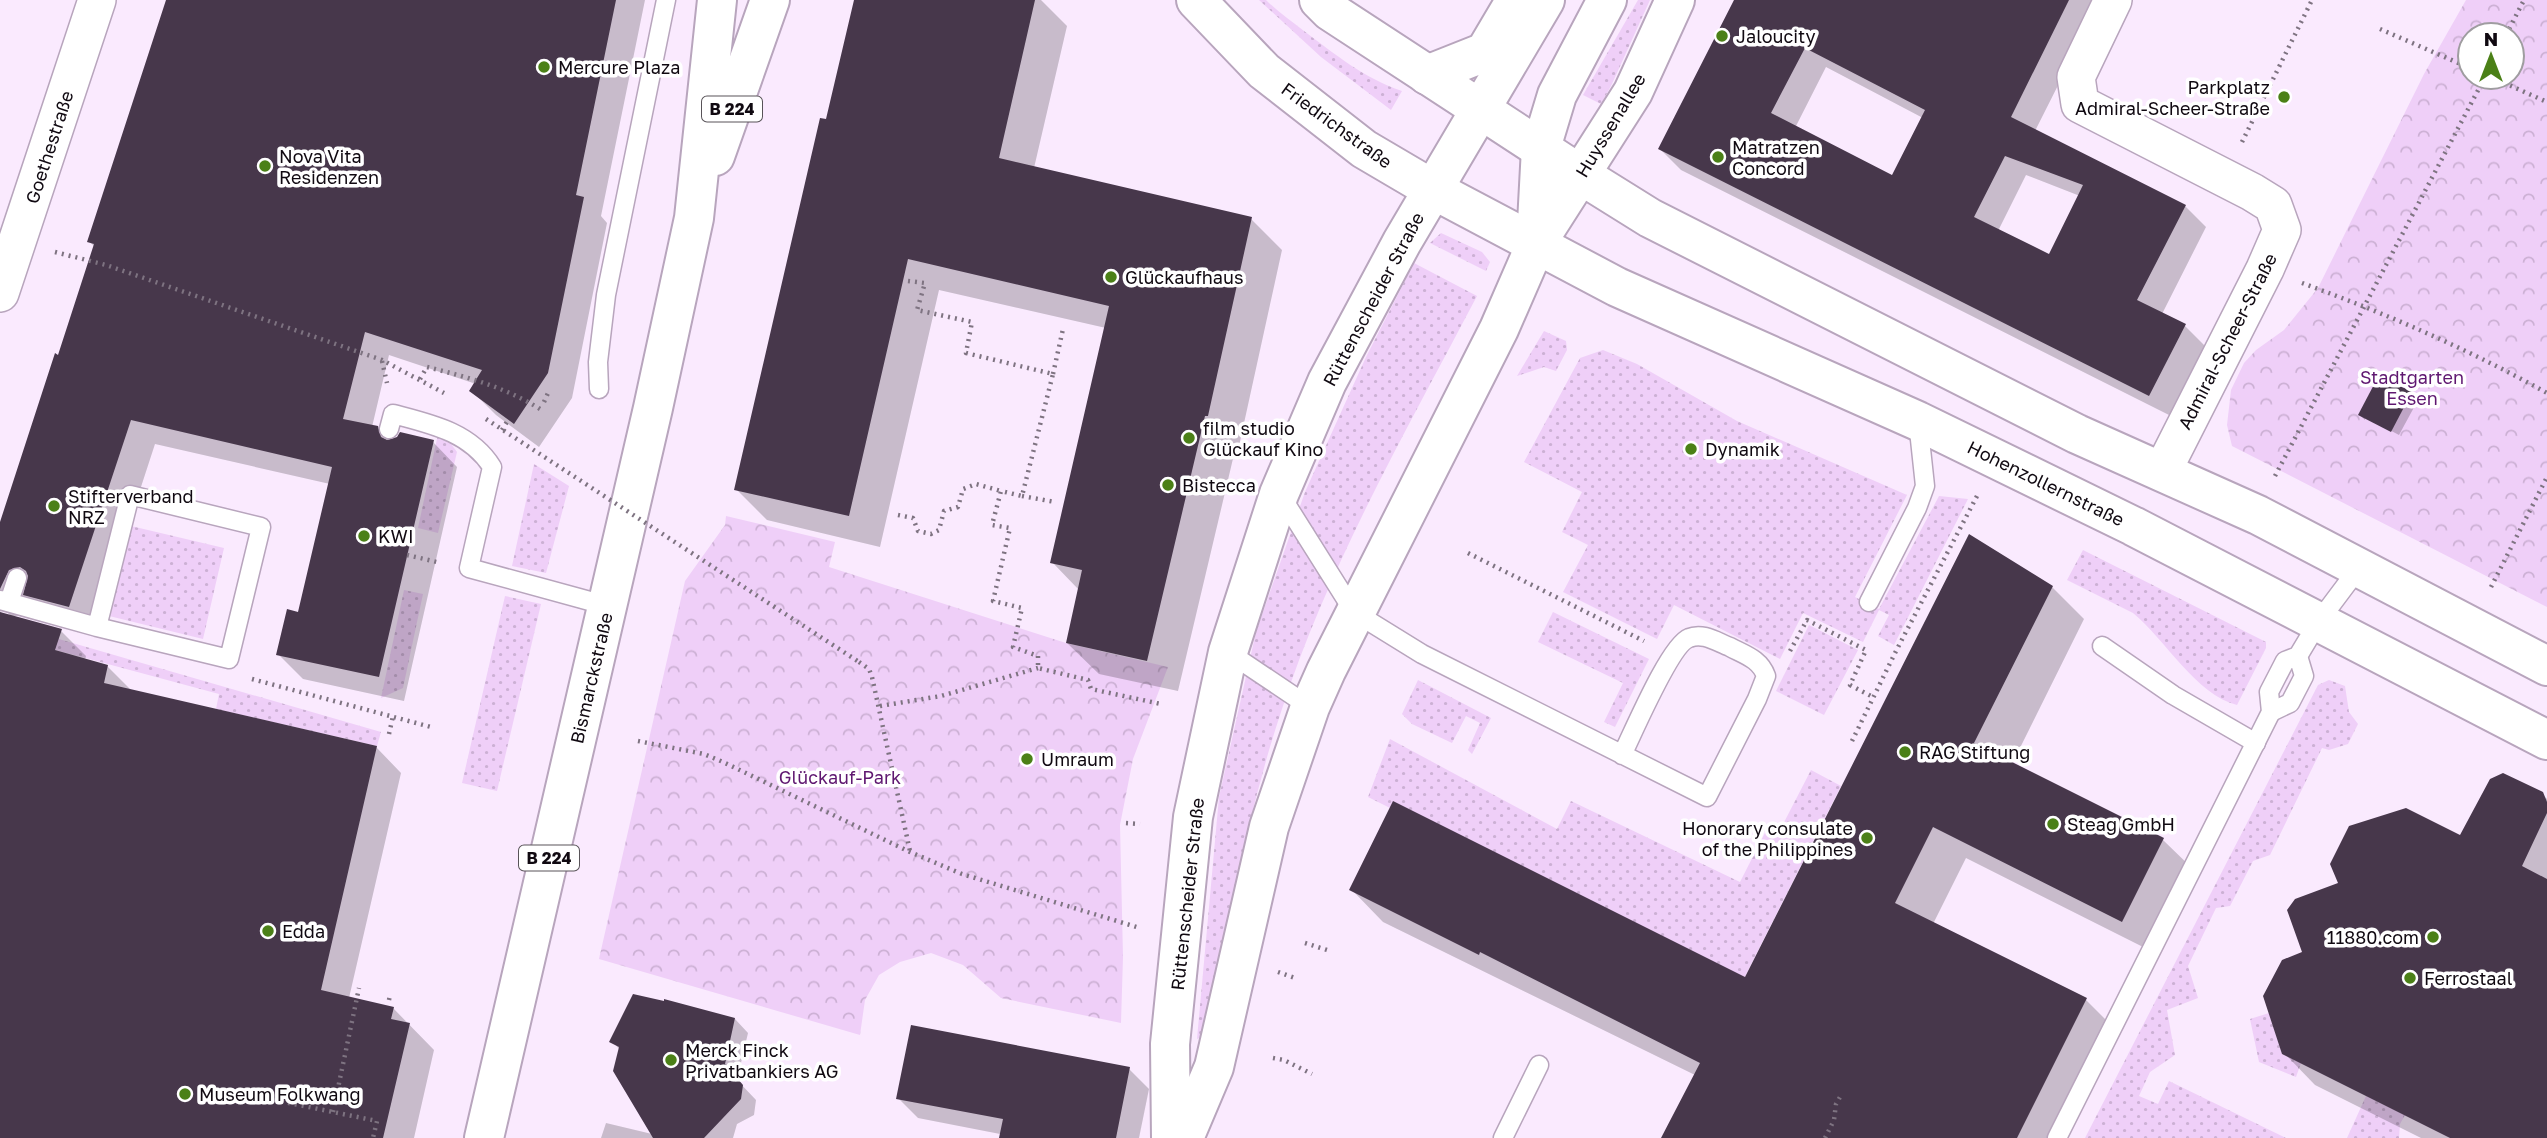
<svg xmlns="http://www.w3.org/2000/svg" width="2547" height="1138" font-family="'Golos Text',sans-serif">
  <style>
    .grass { fill: url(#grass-dots) }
    .park { fill: url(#park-crowns); fill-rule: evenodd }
    .shadow { fill: #0003; fill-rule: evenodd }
    .building { fill: #47374b; fill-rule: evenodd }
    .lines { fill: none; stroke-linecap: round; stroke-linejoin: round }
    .service-casing { stroke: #b8a5bd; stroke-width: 21 }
    .minor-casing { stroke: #b8a5bd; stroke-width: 40 }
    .tertiary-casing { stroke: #b8a5bd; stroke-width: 42 }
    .secondary-casing { stroke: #b8a5bd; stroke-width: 42 }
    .primary-casing { stroke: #b8a5bd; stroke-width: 42 }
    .path { stroke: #7e7381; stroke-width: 4.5; stroke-dasharray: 2 5; stroke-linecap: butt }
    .service { stroke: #fff; stroke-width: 18 }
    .minor { stroke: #fff; stroke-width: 37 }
    .tertiary { stroke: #fff; stroke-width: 38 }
    .secondary { stroke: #fff; stroke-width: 38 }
    .primary { stroke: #fff; stroke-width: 38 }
    .path-bridge { stroke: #7e7381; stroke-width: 4.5; stroke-dasharray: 2 5; stroke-linecap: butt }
    .poi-dot { fill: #4b8017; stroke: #fff; stroke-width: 2.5 }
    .labels { text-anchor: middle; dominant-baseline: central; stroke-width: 7; stroke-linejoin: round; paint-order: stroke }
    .shield { fill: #fff; stroke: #585358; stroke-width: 2 }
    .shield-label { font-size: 16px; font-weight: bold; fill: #100911 }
    .poi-label { font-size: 18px; fill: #100911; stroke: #fff; text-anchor: start }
    .street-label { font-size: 18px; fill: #100911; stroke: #fff }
    .park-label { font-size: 18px; fill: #5f1770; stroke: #fff }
  </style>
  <defs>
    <pattern id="grass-dots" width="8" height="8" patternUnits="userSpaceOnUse" patternTransform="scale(1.75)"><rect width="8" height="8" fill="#efcff8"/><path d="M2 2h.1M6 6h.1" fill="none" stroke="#ccb0d4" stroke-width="1.8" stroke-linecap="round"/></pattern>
    <pattern id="park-crowns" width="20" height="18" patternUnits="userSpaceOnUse" patternTransform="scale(1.75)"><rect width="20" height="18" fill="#efcff8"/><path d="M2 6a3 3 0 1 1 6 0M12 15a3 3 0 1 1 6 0" fill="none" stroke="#ccb0d4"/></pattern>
  </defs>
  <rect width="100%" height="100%" fill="#faeafe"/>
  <!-- grass -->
  <g class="grass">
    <path d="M 1259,0 L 1266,0 C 1278,12 1291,21 1304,31 C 1336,55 1364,78 1402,91 L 1391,110 L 1321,57 Z"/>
    <path d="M 1638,0 L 1650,0 L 1611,86 L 1601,104 L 1583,95 Z"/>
    <path d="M 1441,233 L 1482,252 L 1490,262 L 1486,271 L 1430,243 Z"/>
    <path d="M 1414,263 L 1477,296 C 1406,431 1328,566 1281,712 C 1246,817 1228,928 1205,1036 L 1197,1039 L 1219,797 L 1256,632 L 1305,492 L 1366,357 Z"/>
    <path d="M 1544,331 L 1566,341 L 1567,350 L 1556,371 L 1544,367 L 1517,376 Z"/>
    <path d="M 1603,350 L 1637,364 L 1737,421 L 1907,495 L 1855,597 L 1879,609 L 1939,496 L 1968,499 L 1894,645 L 1878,636 L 1889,615 L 1879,610 L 1863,642 L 1803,613 L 1780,659 L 1674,605 L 1657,639 L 1563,592 L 1588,545 L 1562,532 L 1582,492 L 1524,462 L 1580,358 Z"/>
    <path d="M 438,434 L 446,437 L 457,452 L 438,533 L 418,528 Z"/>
    <path d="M 534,464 L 569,486 L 546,573 L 512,566 Z"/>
    <path d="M 131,526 L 224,548 L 203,639 L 109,616 Z"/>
    <path d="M 2083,550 L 2266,642 L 2266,648 L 2237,705 C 2196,695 2165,639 2133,613 L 2067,580 Z"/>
    <path d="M 404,590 L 423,594 L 403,688 L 381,698 Z"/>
    <path d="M 505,596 L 541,604 L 497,791 L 462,783 Z"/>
    <path d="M 1553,612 L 1649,659 L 1615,727 L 1604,722 L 1623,683 L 1538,642 Z"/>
    <path d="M 0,622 L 381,732 L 377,746 L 216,709 L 219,694 L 0,635 Z"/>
    <path d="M 1809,625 L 1858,650 L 1824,715 L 1776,691 Z"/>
    <path d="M 1418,680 L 1491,718 L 1472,754 L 1468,750 L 1480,723 L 1466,716 L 1452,743 L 1412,724 L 1402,714 Z"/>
    <path d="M 2329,680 L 2345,686 L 2349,712 L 2358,724 L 2348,744 L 2329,750 L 2322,748 L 2270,855 L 2253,861 L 2230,906 L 2216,908 L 2188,966 L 2198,998 L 2167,1010 L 2175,1055 L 2150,1072 L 2139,1096 L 2158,1104 L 2169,1081 L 2286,1138 L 2085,1138 L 2318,685 Z"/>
    <path d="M 1390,739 L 1557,829 L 1571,801 L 1740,882 L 1768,827 L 1779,832 L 1811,770 L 1841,786 L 1726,1014 L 1709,967 L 1368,797 Z"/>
    <path d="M 2269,1013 L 2282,1054 L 2301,1063 L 2296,1077 L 2259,1062 L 2250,1019 Z"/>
    <path d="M 2366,1096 L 2405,1115 L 2400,1124 L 2399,1138 L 2347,1138 Z"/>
  </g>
  <!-- park -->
  <g class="park">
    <path d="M 2466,0 L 2547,0 L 2547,607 L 2232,446 L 2227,425 L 2231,390 L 2244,363 L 2256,350 L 2284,330 L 2318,288 L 2424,74 ZM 2470,35 L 2512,35 L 2512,77 L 2470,77 Z"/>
    <path d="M 726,516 L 835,542 L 829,567 L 1066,643 L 1168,667 L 1133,759 L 1120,825 L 1123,957 L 1121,1023 L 1001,998 L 963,965 L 931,953 L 900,962 L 879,975 L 865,1000 L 860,1035 L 599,959 L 685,581 L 725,525 Z"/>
  </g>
  <!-- shadow -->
  <g class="shadow">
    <path d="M 168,0 L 645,0 L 601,216 L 607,223 L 572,398 L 539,447 L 496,415 L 471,390 L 476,384 L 389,355 L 372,427 L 377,428 L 390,441 L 433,442 L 457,467 L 404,701 L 303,679 L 278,654 L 299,614 L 330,484 L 155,444 L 94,631 L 26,613 L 12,617 L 0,605 L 0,527 L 60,357 L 95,247 L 89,241 Z"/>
    <path d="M 856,0 L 1041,0 L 1067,26 L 1034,168 L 1251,219 L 1282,250 L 1239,446 L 1236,446 L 1178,691 L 1099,674 L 1067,643 L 1079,590 L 1052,562 L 1106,328 L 939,290 L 880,547 L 767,520 L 736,489 Z"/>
    <path d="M 1736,0 L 2101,0 L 2035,131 L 2185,206 L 2206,227 L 2162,314 L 2185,326 L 2206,347 L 2171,416 L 1681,170 L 1660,149 ZM 1826,67 L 1923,118 L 1893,178 L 1795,128 ZM 2026,175 L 2080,196 L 2049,256 L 1998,231 Z"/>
    <path d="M 2411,393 L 2418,400 L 2399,435 L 2365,417 L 2365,420 L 2360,415 Z"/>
    <path d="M 2052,587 L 2084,619 L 2012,764 L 2163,840 L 2196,872 L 2155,953 L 1966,858 L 1933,924 L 2086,1000 L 2118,1032 L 2065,1138 L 1663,1138 L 1695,1075 L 1383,922 L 1351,889 L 1746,979 Z"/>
    <path d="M 0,611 L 3,614 L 61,631 L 86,656 L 85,660 L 107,666 L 132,691 L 376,747 L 401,773 L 349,998 L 393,1008 L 434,1050 L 414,1138 L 0,1138 Z"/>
    <path d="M 2542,794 L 2547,799 L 2547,1138 L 2421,1138 L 2315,1085 L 2284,1053 L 2461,837 Z"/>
    <path d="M 735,1019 L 748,1033 L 737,1080 L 756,1100 L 754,1115 L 737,1124 L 733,1138 L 601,1138 L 606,1123 L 652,1134 L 620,1050 L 612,1041 Z"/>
    <path d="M 1129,1069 L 1149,1089 L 1139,1138 L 1021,1138 L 918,1118 L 898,1098 Z"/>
  </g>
  <!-- building -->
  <g class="building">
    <path d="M 166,0 L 616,0 L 576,195 L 584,197 L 548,373 L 514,424 L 469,391 L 482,370 L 365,332 L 343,419 L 378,426 L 381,437 L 387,440 L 397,437 L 400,432 L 434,440 L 379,677 L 276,655 L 287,609 L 298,612 L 332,467 L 131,420 L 69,607 L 23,595 L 28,576 L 26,571 L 20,567 L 9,570 L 0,589 L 0,522 L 55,353 L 58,355 L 94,244 L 87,242 Z"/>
    <path d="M 854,0 L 1035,0 L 999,158 L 1252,217 L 1208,416 L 1205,416 L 1147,661 L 1066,643 L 1082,570 L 1050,563 L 1109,306 L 908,259 L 849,516 L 734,490 L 820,118 L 826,119 Z"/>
    <path d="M 1734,0 L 2069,0 L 2011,117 L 2186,205 L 2137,300 L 2186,324 L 2149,396 L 1658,149 ZM 1805,48 L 1925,110 L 1892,175 L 1771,113 ZM 2005,156 L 2083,185 L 2049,254 L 1974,217 Z"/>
    <path d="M 2379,375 L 2412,392 L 2391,432 L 2358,415 Z"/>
    <path d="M 1969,534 L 2053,586 L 1974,743 L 2164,838 L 2122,922 L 1933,827 L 1895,903 L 2087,998 L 2017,1138 L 1661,1138 L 1700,1063 L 1480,952 L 1479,955 L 1349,890 L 1393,801 L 1745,977 Z"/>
    <path d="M 0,612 L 62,629 L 55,650 L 108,665 L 104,683 L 377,746 L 321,990 L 394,1007 L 391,1019 L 410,1023 L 383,1138 L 0,1138 Z"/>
    <path d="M 2503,773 L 2543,792 L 2547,802 L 2547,813 L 2522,866 L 2547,879 L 2547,1138 L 2450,1138 L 2282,1054 L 2263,996 L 2282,960 L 2302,952 L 2287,910 L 2295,899 L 2338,883 L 2330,864 L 2349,826 L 2406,808 L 2460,835 L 2490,779 Z"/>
    <path d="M 633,994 L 664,1001 L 664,999 L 735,1018 L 725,1064 L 743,1085 L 741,1099 L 704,1138 L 653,1138 L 613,1071 L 619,1047 L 609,1042 Z"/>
    <path d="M 911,1025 L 1130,1067 L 1116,1138 L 999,1138 L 1003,1119 L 896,1099 Z"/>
  </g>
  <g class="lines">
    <defs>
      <g id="service">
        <path d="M 599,389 L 598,362 L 606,295 L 666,0"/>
        <path d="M 389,429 L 393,414 C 431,424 470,432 492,467 L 469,568 L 608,606"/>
        <path d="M 1281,496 L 1354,612 L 1422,654 L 1707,797 L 1757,699 L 1766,676 C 1760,659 1745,655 1730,647 C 1717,642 1703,632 1689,638 C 1670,645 1633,733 1622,755"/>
        <path d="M 0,600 L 97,627 L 229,659 L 261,527 L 130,495 L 97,627"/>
        <path d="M 9,602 L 17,578"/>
        <path d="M 1869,602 L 1917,508 L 1925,486 L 1918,421"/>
        <path d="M 2102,646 L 2173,695 L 2256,743"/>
        <path d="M 1228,652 L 1310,707"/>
        <path d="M 2271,712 L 2290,703 L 2304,676 L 2298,656"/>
        <path d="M 1503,1138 L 1539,1065"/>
        <path d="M 2057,1138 L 2271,712 L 2269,692 L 2285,661 L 2298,656 L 2319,621 L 2358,569"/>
      </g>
      <g id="minor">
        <path d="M 2113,0 L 2076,77 L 2080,104 L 2252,192 L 2273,205 L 2282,230 L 2265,269 L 2162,472"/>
        <path d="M 0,293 L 97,0"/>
      </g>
      <g id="tertiary">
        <path d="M 1427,75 L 1485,52 L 1511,8"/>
        <path d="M 1536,242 L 1541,148 L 1557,95 L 1607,0"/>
        <path d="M 1171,1138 L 1170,1044 L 1193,817 L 1228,652 L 1279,494 L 1327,382 L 1402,242 L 1545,0"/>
        <path d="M 1184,1138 L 1214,1067 L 1269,827 L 1310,707 L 1326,671 L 1499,329 L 1536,244 L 1633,92 L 1675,0"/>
      </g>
      <g id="secondary">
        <path d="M 1196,0 L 1264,71 L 1364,149 L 1432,189 L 1617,287 L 1918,421 L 2133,526 L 2547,740"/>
        <path d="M 1319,0 L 1330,11 L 1581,175 L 1650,218 L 2077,434 L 2258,515 L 2547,666"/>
      </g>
      <g id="primary">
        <path d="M 715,156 L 770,0"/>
        <path d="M 484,1138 L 653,408 L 694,218 L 717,0"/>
      </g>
    </defs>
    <!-- service casing -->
    <use href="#service" class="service-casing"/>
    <!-- minor casing -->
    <use href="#minor" class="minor-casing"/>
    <!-- tertiary casing -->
    <use href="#tertiary" class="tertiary-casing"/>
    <!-- secondary casing -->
    <use href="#secondary" class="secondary-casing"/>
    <!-- primary casing -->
    <use href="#primary" class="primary-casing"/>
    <!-- path -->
    <g class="path">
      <path d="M 2380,29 L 2470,68"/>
      <path d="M 2506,35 L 2524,0"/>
      <path d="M 2491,77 L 2547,102"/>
      <path d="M 2242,142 L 2312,0"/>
      <path d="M 55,252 L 106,265 L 382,360 L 444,393"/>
      <path d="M 908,281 L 925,283 L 917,310 L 972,322 L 966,353 L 1053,374 L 1022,496 L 1001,491 L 992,525 L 1010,528 L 993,601 L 1022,608 L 1013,647 L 1038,656 L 1038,668 L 1088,680 L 1091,689 L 1161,704"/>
      <path d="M 2302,283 C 2387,314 2468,349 2547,393"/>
      <path d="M 382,361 L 387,383"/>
      <path d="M 1053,374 L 1063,329"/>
      <path d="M 420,379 L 427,367 C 467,377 505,387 540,409"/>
      <path d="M 544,402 L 548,393"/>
      <path d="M 502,430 L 508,420"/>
      <path d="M 2275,476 L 2485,77"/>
      <path d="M 1022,496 L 1055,502"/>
      <path d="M 898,515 L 913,518 L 918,531 L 931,534 L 939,530 L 944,511 L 958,507 L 963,489 L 976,484 L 1001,491"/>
      <path d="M 1468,553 L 1644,641"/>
      <path d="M 407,555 L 437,562"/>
      <path d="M 2491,587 L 2547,477"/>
      <path d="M 1790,651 L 1807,620 L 1866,650 L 1850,685 L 1873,697"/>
      <path d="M 859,662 L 869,669 L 872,677 L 910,851"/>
      <path d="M 252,679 L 431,727"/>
      <path d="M 880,706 L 941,696 L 1038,668"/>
      <path d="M 389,734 L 393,716"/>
      <path d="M 638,741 L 704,754 L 723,762 L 910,852 L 962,874 L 1140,928"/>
      <path d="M 1852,741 L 1896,651 L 1977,496"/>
      <path d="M 1126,823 L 1140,824"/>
      <path d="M 1305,943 L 1327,950"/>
      <path d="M 1278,972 L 1295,978"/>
      <path d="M 389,1000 L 390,995"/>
      <path d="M 1273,1058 L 1284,1060 L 1312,1074"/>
      <path d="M 240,1093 L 377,1121 L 373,1138"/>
      <path d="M 333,1112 L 359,988"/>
      <path d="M 1825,1138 L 1834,1120 L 1836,1104 L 1840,1097"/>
    </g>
    <!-- service -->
    <use href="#service" class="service"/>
    <!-- minor -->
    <use href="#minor" class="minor"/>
    <!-- tertiary -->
    <use href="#tertiary" class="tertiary"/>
    <!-- secondary -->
    <use href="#secondary" class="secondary"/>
    <!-- primary -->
    <use href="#primary" class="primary"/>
    <!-- path-bridge -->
    <path class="path-bridge" d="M 486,419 L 859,662"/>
  </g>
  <!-- markers -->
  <g class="poi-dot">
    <circle cx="1722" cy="36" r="7"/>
    <circle cx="544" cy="67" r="7"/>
    <circle cx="2284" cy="97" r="7"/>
    <circle cx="1718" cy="157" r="7"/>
    <circle cx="265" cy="166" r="7"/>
    <circle cx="1111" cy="277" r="7"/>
    <circle cx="1189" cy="438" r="7"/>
    <circle cx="1691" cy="449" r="7"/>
    <circle cx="1168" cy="485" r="7"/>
    <circle cx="54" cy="506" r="7"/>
    <circle cx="364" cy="536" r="7"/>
    <circle cx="1905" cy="752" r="7"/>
    <circle cx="1027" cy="759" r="7"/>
    <circle cx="2053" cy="824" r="7"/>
    <circle cx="1867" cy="838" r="7"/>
    <circle cx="268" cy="931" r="7"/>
    <circle cx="2433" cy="937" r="7"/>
    <circle cx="2410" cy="978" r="7"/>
    <circle cx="671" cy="1060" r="7"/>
    <circle cx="185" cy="1094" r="7"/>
  </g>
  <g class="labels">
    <!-- shield labels -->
    <g class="shield">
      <rect x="702" y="96.5" width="60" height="25" rx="5"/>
      <rect x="519" y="845.5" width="60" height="25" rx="5"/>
    </g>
    <g class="shield-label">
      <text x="732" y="109">B 224</text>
      <text x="549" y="858">B 224</text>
    </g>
    <!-- poi labels -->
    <g class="poi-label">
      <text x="1736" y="36">Jaloucity</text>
      <text x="558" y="67">Mercure Plaza</text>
      <text x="2270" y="87" text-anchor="end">Parkplatz<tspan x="2270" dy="21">Admiral-Scheer-Straße</tspan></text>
      <text x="1732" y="147">Matratzen<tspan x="1732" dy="21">Concord</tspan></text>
      <text x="279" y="156">Nova Vita<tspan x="279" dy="21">Residenzen</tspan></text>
      <text x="1125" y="277">Glückaufhaus</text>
      <text x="1203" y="428">film studio<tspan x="1203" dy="21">Glückauf Kino</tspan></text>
      <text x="1705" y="449">Dynamik</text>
      <text x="1182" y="485">Bistecca</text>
      <text x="68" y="496">Stifterverband<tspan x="68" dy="21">NRZ</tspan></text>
      <text x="378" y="536">KWI</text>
      <text x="1919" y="752">RAG Stiftung</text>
      <text x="1041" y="759">Umraum</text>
      <text x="2067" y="824">Steag GmbH</text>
      <text x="1853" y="828" text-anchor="end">Honorary consulate<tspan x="1853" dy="21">of the Philippines</tspan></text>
      <text x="282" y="931">Edda</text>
      <text x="2419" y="937" text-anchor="end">11880.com</text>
      <text x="2424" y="978">Ferrostaal</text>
      <text x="685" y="1050">Merck Finck<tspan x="685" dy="21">Privatbankiers AG</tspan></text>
      <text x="199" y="1094">Museum Folkwang</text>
    </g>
    <!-- street labels -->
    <g class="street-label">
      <text transform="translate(1337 125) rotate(36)">Friedrichstraße</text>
      <text transform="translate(1610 125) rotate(-59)">Huyssenallee</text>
      <text transform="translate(49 147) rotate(-72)">Goethestraße</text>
      <text transform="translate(1373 299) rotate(-62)">Rüttenscheider Straße</text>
      <text transform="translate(2227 341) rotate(-63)">Admiral-Scheer-Straße</text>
      <text transform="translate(2046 483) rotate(26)">Hohenzollernstraße</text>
      <text transform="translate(591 678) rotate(-77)">Bismarckstraße</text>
      <text transform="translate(1187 894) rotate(-84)">Rüttenscheider Straße</text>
    </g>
    <!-- park labels -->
    <g class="park-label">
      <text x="2412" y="377">Stadtgarten<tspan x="2412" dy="21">Essen</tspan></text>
      <text x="840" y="777">Glückauf-Park</text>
    </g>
  </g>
  <!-- north arrow -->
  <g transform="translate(2491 56)"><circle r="33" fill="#ffffff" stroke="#9f9da0" stroke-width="2"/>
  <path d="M0-5L12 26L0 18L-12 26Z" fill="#4b8017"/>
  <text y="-10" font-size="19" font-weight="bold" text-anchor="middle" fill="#100911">N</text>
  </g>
</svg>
